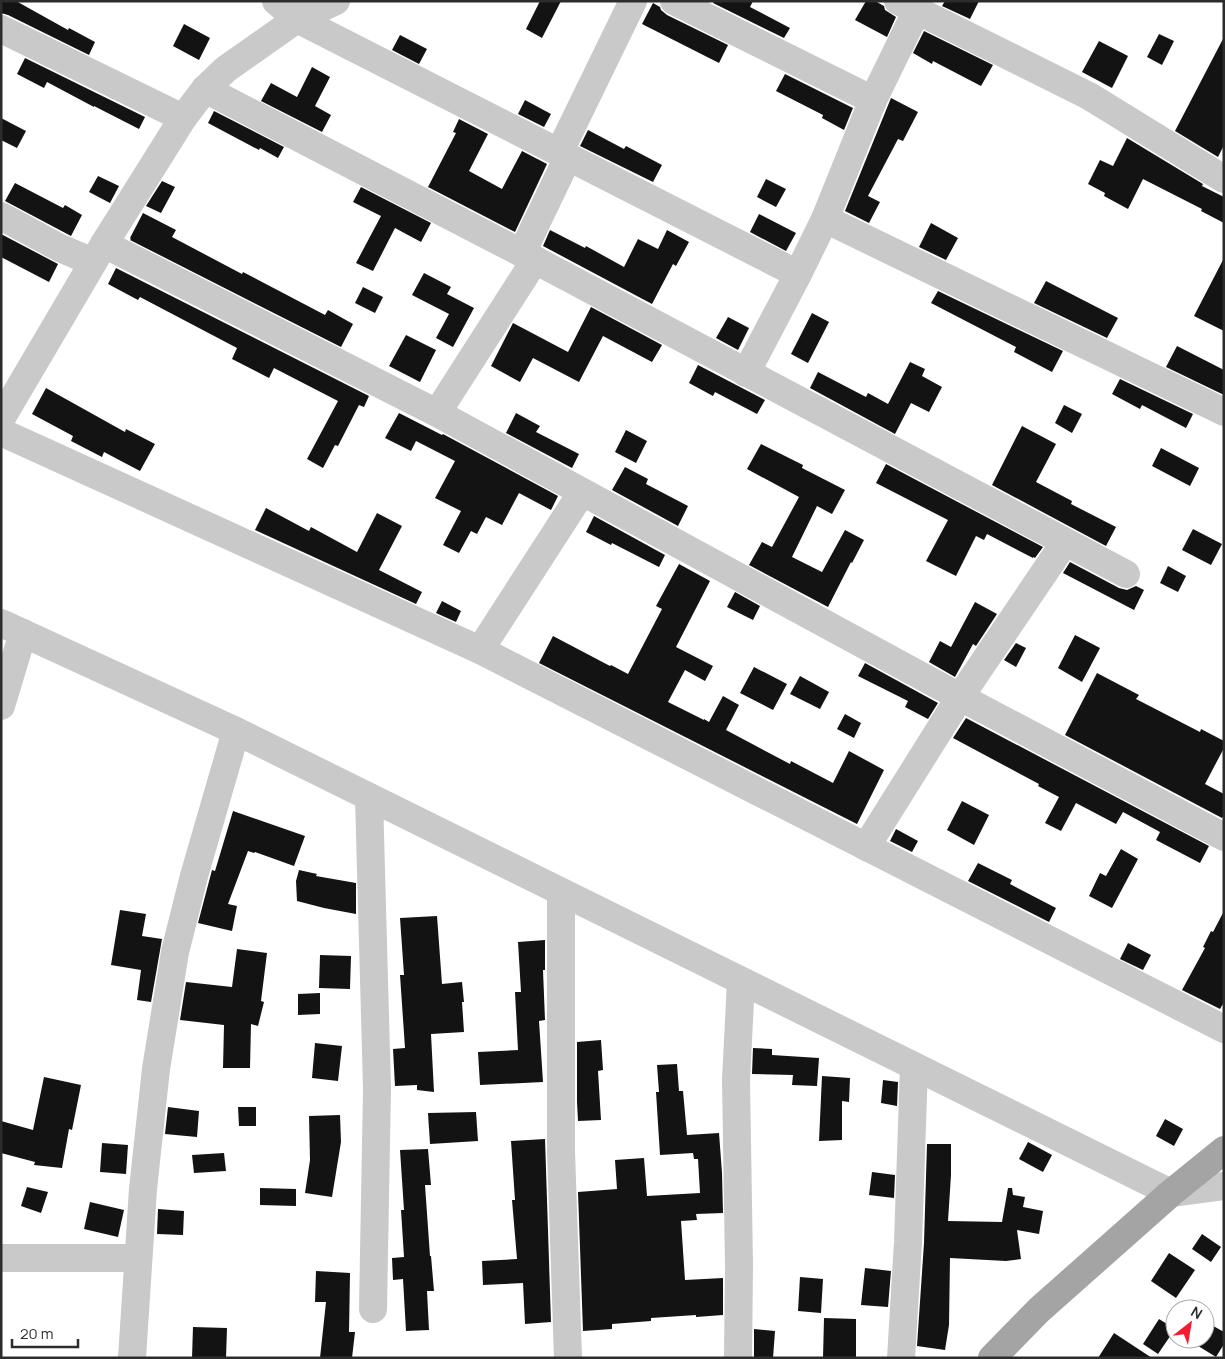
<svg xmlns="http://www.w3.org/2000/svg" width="1225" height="1359" font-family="Manrope,sans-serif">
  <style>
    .building { fill: #131313 }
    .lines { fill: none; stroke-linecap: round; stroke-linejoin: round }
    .minor { stroke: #c9c9c9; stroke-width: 28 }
    .major { stroke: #a4a4a4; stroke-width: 28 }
  </style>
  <rect width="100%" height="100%" fill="#fff"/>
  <!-- building -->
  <g class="building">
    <path d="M 1,1 L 16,1 L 68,30 L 69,28 L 95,42 L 89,55 L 8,15 L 1,13 Z"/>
    <path d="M 540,1 L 561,1 L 542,38 L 526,29 Z"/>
    <path d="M 714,1 L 753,1 L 750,7 L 790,28 L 784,38 L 713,3 Z"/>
    <path d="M 866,1 L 875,1 L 884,6 L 885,10 L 896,17 L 887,37 L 855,20 Z"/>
    <path d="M 945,1 L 979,1 L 970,19 L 942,6 Z"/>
    <path d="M 653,3 L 660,7 L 661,10 L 667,15 L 728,45 L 719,63 L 642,24 Z"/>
    <path d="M 184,24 L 210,38 L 199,60 L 173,46 Z"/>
    <path d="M 924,31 L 993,65 L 981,86 L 933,61 L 932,64 L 913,53 Z"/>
    <path d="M 1159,34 L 1174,41 L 1162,65 L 1147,57 Z"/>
    <path d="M 400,35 L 427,49 L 419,64 L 392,50 Z"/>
    <path d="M 1224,37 L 1224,145 L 1218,157 L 1175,131 Z"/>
    <path d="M 1099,41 L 1128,56 L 1112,88 L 1082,72 Z"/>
    <path d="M 25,58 L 145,117 L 139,129 L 94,106 L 94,107 L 47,82 L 44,88 L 17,74 Z"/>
    <path d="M 312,67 L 330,77 L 315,106 L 331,115 L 322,132 L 261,101 L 271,83 L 297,97 Z"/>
    <path d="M 785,74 L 853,108 L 844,130 L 822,118 L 823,115 L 776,91 Z"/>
    <path d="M 891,98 L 918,112 L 903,141 L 898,139 L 868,196 L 880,202 L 869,223 L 845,211 Z"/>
    <path d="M 525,100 L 551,114 L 544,127 L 518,114 Z"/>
    <path d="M 214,111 L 284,147 L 278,158 L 260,148 L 259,150 L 208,123 Z"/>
    <path d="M 1,118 L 26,131 L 17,148 L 1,140 Z"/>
    <path d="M 459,119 L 488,134 L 469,171 L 502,189 L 522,151 L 547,164 L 515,232 L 428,187 L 456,133 L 453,132 Z"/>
    <path d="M 588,130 L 624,149 L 626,146 L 662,165 L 653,182 L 580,146 Z"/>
    <path d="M 1127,138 L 1203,184 L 1202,186 L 1224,197 L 1224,223 L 1201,211 L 1202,209 L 1143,179 L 1128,209 L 1104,196 L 1105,193 L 1088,184 L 1100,160 L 1113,166 Z"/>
    <path d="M 98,176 L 119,186 L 110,203 L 89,192 Z"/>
    <path d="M 766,179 L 786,189 L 776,207 L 757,197 Z"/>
    <path d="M 162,181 L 175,187 L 161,213 L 146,206 Z"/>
    <path d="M 15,183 L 63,208 L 65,205 L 82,215 L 71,236 L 5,201 Z"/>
    <path d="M 361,187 L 431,223 L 421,242 L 395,228 L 373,271 L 356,263 L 381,216 L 353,202 Z"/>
    <path d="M 143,213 L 176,230 L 172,237 L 242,274 L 243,272 L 325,315 L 328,310 L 353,324 L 341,347 L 130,240 L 131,239 L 130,238 Z"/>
    <path d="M 759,214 L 796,233 L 786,251 L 750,232 Z"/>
    <path d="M 931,223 L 958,238 L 946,260 L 919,247 Z"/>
    <path d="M 550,230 L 585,248 L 586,246 L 624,267 L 638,239 L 658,249 L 667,230 L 689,242 L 676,266 L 673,264 L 652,304 L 543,246 Z"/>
    <path d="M 1,234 L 58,264 L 49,282 L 1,257 Z"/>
    <path d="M 1224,258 L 1224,331 L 1194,316 Z"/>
    <path d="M 116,268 L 369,396 L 364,407 L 359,405 L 338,446 L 335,445 L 323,468 L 307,459 L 338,401 L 274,368 L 269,378 L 232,359 L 237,348 L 140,297 L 138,300 L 108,284 Z"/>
    <path d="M 424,273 L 451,287 L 447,294 L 474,308 L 453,347 L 436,338 L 449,314 L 412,295 Z"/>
    <path d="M 1046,281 L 1118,318 L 1107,338 L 1034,303 Z"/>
    <path d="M 363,287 L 383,297 L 375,313 L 355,303 Z"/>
    <path d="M 938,291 L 1063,351 L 1052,372 L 1014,352 L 1016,347 L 931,303 Z"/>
    <path d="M 591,307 L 662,345 L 652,362 L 603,336 L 579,382 L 533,358 L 520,382 L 491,366 L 513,323 L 568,352 Z"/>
    <path d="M 812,313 L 829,322 L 808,363 L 791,354 Z"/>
    <path d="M 728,317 L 749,328 L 738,350 L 716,338 Z"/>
    <path d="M 406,335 L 436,350 L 420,382 L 389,366 Z"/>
    <path d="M 1177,346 L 1224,370 L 1224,395 L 1166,367 Z"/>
    <path d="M 910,362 L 925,369 L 922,376 L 942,387 L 929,412 L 911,403 L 895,434 L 810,388 L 818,372 L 866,397 L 868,393 L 888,404 Z"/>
    <path d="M 698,365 L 765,400 L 757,414 L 715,392 L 713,396 L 689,383 Z"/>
    <path d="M 1120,379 L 1193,414 L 1186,428 L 1142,405 L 1140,409 L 1112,394 Z"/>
    <path d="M 46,388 L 125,432 L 126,429 L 155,444 L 140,471 L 104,452 L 102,457 L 71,441 L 73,436 L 32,414 Z"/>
    <path d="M 1064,405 L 1082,414 L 1072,433 L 1055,423 Z"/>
    <path d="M 399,413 L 442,435 L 443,434 L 558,496 L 551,510 L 519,493 L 502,525 L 486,517 L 477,534 L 471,531 L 459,553 L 443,545 L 461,511 L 435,498 L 455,461 L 416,441 L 411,451 L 385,438 Z"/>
    <path d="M 516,413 L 540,426 L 536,432 L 579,454 L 572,468 L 506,433 Z"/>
    <path d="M 1022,426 L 1056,444 L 1036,482 L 1072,501 L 1071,504 L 1116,527 L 1106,546 L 992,485 Z"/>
    <path d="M 626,430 L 647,441 L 636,463 L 615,452 Z"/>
    <path d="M 761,444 L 803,465 L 802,468 L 845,490 L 832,514 L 817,506 L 792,557 L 822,572 L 845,530 L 864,540 L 852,563 L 851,562 L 828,607 L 749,565 L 762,542 L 772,547 L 799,497 L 747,469 Z"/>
    <path d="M 1161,448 L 1199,468 L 1190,486 L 1152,466 Z"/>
    <path d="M 886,464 L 1043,547 L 1035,558 L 1033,557 L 1033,558 L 987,534 L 984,540 L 976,536 L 956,576 L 926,561 L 948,520 L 876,483 Z"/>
    <path d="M 625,467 L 648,479 L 646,484 L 688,506 L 678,526 L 612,490 Z"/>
    <path d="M 266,508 L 309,531 L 311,527 L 357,552 L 377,513 L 402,526 L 379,570 L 422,592 L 416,604 L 255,530 Z"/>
    <path d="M 594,516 L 665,555 L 659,567 L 612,543 L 611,545 L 586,532 Z"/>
    <path d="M 1193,529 L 1222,544 L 1211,565 L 1182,550 Z"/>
    <path d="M 1070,562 L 1119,588 L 1127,590 L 1136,586 L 1144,590 L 1134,610 L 1063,573 Z"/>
    <path d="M 679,564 L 710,581 L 676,647 L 713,666 L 705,681 L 685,670 L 668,702 L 704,720 L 704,719 L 709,722 L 723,696 L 739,705 L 726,730 L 790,764 L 791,761 L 833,783 L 849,751 L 884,770 L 857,824 L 539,663 L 553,636 L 610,666 L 611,665 L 628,674 L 662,609 L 656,606 Z"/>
    <path d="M 1168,566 L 1186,576 L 1178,592 L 1160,583 Z"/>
    <path d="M 735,592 L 760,606 L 753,620 L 727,607 Z"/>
    <path d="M 442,601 L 461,611 L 456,622 L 436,613 Z"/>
    <path d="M 975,602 L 997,614 L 976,646 L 973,644 L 955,677 L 929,662 L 940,641 L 951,647 Z"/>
    <path d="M 1075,635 L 1100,648 L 1082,682 L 1058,668 Z"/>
    <path d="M 1016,643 L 1026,648 L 1016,667 L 1004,660 Z"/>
    <path d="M 865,663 L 938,703 L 928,719 L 905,707 L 908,701 L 858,676 Z"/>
    <path d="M 754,667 L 787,684 L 773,710 L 740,693 Z"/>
    <path d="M 1097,673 L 1139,695 L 1136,699 L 1200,732 L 1201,729 L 1224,741 L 1224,748 L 1205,784 L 1224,794 L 1224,815 L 1222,818 L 1065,735 Z"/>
    <path d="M 800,676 L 829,692 L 820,709 L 790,694 Z"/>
    <path d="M 845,714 L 861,723 L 854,738 L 837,729 Z"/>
    <path d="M 966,718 L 1209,846 L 1200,863 L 1156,840 L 1160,832 L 1123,812 L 1116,824 L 1076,803 L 1061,831 L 1045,823 L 1059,797 L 1038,786 L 1039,784 L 953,738 Z"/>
    <path d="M 962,801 L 989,815 L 974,845 L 947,830 Z"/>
    <path d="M 233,811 L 305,836 L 294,866 L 255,852 L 254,853 L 248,851 L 228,904 L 237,906 L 232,931 L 198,923 L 212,870 L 215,871 Z"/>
    <path d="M 896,829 L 918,841 L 912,852 L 890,841 Z"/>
    <path d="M 1121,849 L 1138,859 L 1112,908 L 1089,896 L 1100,873 L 1106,876 Z"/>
    <path d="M 978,863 L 1012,880 L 1010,884 L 1056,908 L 1049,922 L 968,881 Z"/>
    <path d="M 299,870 L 317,874 L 316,876 L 356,883 L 356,914 L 324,908 L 297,901 L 296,881 Z"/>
    <path d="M 120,910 L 146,914 L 142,936 L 162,939 L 151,1002 L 137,1000 L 141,970 L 111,965 Z"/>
    <path d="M 1224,911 L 1224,1002 L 1220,1009 L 1182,990 L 1205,948 L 1203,947 L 1211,931 L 1213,932 Z"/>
    <path d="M 437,916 L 442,984 L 462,982 L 464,1002 L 462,1002 L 464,1032 L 431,1034 L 434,1092 L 417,1090 L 417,1085 L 395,1086 L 393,1049 L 405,1048 L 400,975 L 404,975 L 400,918 Z"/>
    <path d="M 545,940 L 545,970 L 543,970 L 545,1020 L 539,1021 L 543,1082 L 480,1085 L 478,1052 L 518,1050 L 515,992 L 521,992 L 518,942 Z"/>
    <path d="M 1128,943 L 1151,955 L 1143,970 L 1120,959 Z"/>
    <path d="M 237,949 L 267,953 L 261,1001 L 264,1002 L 258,1026 L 251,1024 L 250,1068 L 223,1068 L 224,1025 L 180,1020 L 186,982 L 232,987 Z"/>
    <path d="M 320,955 L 351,956 L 350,989 L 319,988 Z"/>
    <path d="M 320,993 L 320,1014 L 298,1015 L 298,994 Z"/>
    <path d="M 601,1040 L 603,1070 L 598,1071 L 601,1120 L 578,1121 L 577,1102 L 577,1042 Z"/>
    <path d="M 315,1043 L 342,1046 L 338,1081 L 312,1078 Z"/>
    <path d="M 753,1048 L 772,1049 L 772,1055 L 819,1058 L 817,1086 L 792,1085 L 793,1075 L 752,1074 Z"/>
    <path d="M 677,1064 L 679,1091 L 683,1091 L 687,1135 L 719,1133 L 722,1173 L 723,1213 L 696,1214 L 697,1220 L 681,1221 L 685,1280 L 723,1278 L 723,1315 L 696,1317 L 696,1315 L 651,1318 L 651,1321 L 612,1324 L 612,1329 L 583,1331 L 578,1192 L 617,1189 L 615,1160 L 644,1158 L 647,1196 L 700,1193 L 698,1159 L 694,1159 L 693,1153 L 660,1155 L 656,1092 L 659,1092 L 657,1065 Z"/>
    <path d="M 822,1076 L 850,1078 L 849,1102 L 842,1101 L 842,1140 L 819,1141 Z"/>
    <path d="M 44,1077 L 81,1085 L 72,1130 L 69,1129 L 62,1168 L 34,1165 L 35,1162 L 1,1153 L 1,1121 L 33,1130 Z"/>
    <path d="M 883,1080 L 898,1082 L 897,1106 L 881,1103 Z"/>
    <path d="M 168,1107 L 199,1111 L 197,1137 L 165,1134 Z"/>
    <path d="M 238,1107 L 256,1107 L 256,1126 L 239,1126 Z"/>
    <path d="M 476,1112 L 478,1141 L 430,1144 L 428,1113 Z"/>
    <path d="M 340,1115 L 341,1142 L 332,1197 L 305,1193 L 310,1160 L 309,1116 Z"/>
    <path d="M 1165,1119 L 1183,1129 L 1174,1146 L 1156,1136 Z"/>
    <path d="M 545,1139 L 551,1322 L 525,1324 L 523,1283 L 483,1285 L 482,1261 L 517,1259 L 512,1200 L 515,1200 L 511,1141 Z"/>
    <path d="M 1028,1142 L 1052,1155 L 1043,1172 L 1019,1159 Z"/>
    <path d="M 102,1143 L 128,1145 L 126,1174 L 100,1172 Z"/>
    <path d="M 927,1144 L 951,1144 L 951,1175 L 948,1221 L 1002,1222 L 1008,1188 L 1012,1188 L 1013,1195 L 1025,1197 L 1023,1207 L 1043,1211 L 1039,1234 L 1017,1230 L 1021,1259 L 1006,1261 L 950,1258 L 949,1325 L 945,1350 L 917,1346 L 924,1243 Z"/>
    <path d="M 428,1149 L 431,1185 L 425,1185 L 430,1256 L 431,1256 L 434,1291 L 427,1291 L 429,1330 L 406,1331 L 403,1279 L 393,1280 L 392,1258 L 404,1257 L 401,1210 L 404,1210 L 400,1150 Z"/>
    <path d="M 224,1153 L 226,1171 L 194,1173 L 192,1155 Z"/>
    <path d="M 872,1172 L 895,1175 L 894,1198 L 869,1195 Z"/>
    <path d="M 27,1187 L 48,1192 L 41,1213 L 21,1206 Z"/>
    <path d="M 260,1188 L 296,1189 L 296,1206 L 260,1205 Z"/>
    <path d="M 90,1202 L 124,1210 L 118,1237 L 84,1229 Z"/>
    <path d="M 158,1209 L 184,1211 L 183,1235 L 157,1234 Z"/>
    <path d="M 1202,1234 L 1221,1247 L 1211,1262 L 1192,1249 Z"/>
    <path d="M 1169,1253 L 1195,1270 L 1176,1298 L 1151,1281 Z"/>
    <path d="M 865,1268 L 891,1271 L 888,1307 L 861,1305 Z"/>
    <path d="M 316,1271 L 350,1273 L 349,1332 L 355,1332 L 352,1358 L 320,1358 L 326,1302 L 315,1302 Z"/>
    <path d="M 800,1277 L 823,1279 L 821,1313 L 798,1311 Z"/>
    <path d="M 824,1318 L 856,1319 L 856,1358 L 823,1358 Z"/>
    <path d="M 1159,1319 L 1175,1329 L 1158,1354 L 1143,1344 Z"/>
    <path d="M 1208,1323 L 1224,1332 L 1224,1344 L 1216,1357 L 1195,1344 L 1198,1339 L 1205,1339 L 1205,1327 Z"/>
    <path d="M 193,1327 L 227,1328 L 226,1358 L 192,1358 Z"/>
    <path d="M 754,1329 L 775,1331 L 773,1358 L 754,1358 Z"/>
    <path d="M 1114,1333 L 1152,1358 L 1098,1358 Z"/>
  </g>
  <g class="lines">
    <!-- minor -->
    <g class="minor">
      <path d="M 276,1 L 297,19 L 798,274"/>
      <path d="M 674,1 L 873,100"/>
      <path d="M 898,1 L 1089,96 L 1224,179"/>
      <path d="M 1,29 L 183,118"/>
      <path d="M 205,89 L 535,260 L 1126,574"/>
      <path d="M 559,153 L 633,1"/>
      <path d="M 1,216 L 60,248 L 93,262"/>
      <path d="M 825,219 L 1224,412"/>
      <path d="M 104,244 L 437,413 L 960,697 L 1224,837"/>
      <path d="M 522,253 L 568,157"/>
      <path d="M 746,373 L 798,274 L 825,219 L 873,100 L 917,10"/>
      <path d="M 437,413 L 535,260"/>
      <path d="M 1,419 L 104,244 L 183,118 L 205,89 L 226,69 L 297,19 L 336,1"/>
      <path d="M 1,432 L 480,650 L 1224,1029"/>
      <path d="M 1,623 L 236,731 L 1171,1193 L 1224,1186"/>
      <path d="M 480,650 L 582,492"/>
      <path d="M 1,706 L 23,633"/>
      <path d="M 369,797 L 377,1088 L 373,1309"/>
      <path d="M 866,847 L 960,697 L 1065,542"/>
      <path d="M 561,892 L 561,1151 L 568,1358"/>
      <path d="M 1,1258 L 138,1258"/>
      <path d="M 132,1358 L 143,1189 L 156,1069 L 175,952 L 194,876 L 236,731"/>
      <path d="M 738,1358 L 739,1265 L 736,1080 L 741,981"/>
      <path d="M 901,1358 L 908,1242 L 914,1066"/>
    </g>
    <!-- major -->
    <path class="major" d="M 992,1358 L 1039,1310 L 1171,1193 L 1224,1150"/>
  </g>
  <!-- border -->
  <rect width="1225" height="1359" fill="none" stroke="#2c2c2c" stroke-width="5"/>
  <!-- north arrow -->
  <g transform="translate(1190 1324) rotate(31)"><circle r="24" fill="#ffffff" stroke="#ababab"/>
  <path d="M0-4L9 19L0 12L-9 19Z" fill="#f71b31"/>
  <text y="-8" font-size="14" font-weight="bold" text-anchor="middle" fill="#2c2c2c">N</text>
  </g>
  <!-- scale -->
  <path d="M12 1339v8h66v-8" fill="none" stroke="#2c2c2c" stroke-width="2.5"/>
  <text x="20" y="1339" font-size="15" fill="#2c2c2c" stroke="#ffffff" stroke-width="4" paint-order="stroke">20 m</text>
</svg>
